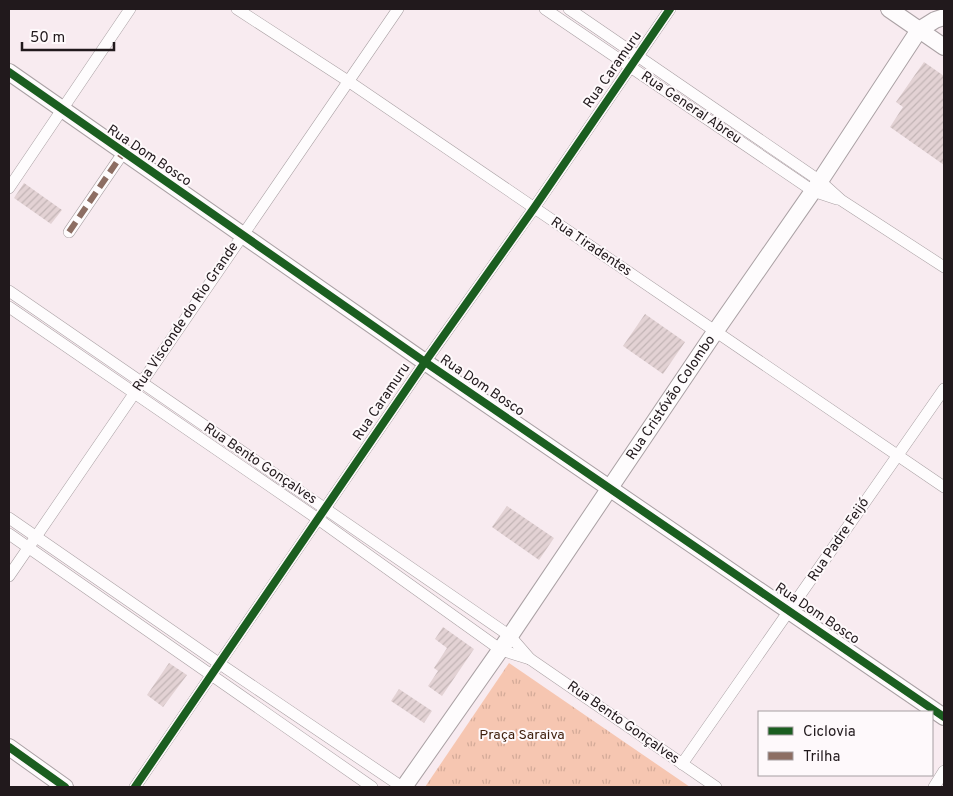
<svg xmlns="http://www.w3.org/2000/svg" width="953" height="796" font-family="Overpass,sans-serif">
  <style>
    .park { fill: url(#park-tufts) }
    .building { fill: url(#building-hatch) }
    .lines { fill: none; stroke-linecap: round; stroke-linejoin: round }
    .street-casing { stroke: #aaa1a4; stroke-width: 12 }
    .secondary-casing { stroke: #aaa1a4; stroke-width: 18 }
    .street { stroke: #fefcfd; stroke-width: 11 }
    .secondary { stroke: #fefcfd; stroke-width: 16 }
    .quiet { stroke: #8d6e63; stroke-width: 6; stroke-dasharray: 12 6; stroke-linecap: butt }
    .cycleway-casing { stroke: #fef9fb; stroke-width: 11 }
    .cycleway { stroke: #1b5e20; stroke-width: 8 }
    .labels { text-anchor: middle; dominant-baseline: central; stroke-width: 4; stroke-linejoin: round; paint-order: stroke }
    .street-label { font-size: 14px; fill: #21191c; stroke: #fef9fb }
    .park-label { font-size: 14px; fill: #40210e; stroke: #fef9fb }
  </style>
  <defs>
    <pattern id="park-tufts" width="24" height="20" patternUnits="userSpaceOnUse" patternTransform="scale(1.25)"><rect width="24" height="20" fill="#f6c6b1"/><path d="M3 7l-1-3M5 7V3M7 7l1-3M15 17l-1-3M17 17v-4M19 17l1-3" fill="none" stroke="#d3aa98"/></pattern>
    <pattern id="building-hatch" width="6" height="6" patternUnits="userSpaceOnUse" patternTransform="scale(1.25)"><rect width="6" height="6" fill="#e3d2d4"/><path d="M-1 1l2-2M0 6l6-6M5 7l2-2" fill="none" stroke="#c2b4b5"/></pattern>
  </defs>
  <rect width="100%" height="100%" fill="#f8ebf0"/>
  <!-- park -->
  <path class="park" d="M 509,663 L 690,787 L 425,787 Z"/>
  <!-- building -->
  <g class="building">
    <path d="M 924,62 L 944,76 L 944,165 L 890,127 L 903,107 L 896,102 Z"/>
    <path d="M 24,183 L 62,210 L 51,224 L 14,198 Z"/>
    <path d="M 645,314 L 685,342 L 663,374 L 623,346 Z"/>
    <path d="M 507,506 L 554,538 L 539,560 L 492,527 Z"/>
    <path d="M 443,627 L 474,649 L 442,696 L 428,686 L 438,671 L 434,668 L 447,648 L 435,639 Z"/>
    <path d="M 169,663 L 187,675 L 163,707 L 147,695 Z"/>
    <path d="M 399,689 L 432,711 L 424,723 L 391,701 Z"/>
  </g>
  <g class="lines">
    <defs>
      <g id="street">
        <path d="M 237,9 L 348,81 L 944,487"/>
        <path d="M 545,9 L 813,191 L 837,199"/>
        <path d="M 569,9 L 820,181 L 841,200 L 944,267"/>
        <path d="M 9,188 L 130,9"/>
        <path d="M 69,232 L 123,153"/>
        <path d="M 9,291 L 510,636 L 530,659 L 716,787"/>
        <path d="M 9,307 L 318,519 L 501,650 L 530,659"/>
        <path d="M 9,518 L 220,664 L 402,787"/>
        <path d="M 9,534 L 372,787"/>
        <path d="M 9,576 L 398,9"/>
        <path d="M 682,764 L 944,389"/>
        <path d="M 135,787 L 425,362 L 534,208 L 670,9"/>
        <path d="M 934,787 L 944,771"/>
      </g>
      <g id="secondary">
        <path d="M 889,9 L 944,47"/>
        <path d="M 9,72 L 425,362 L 944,717"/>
        <path d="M 9,747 L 65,787"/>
        <path id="s1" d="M 404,787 L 510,636 L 715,332 L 820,181 L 919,30 L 935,20 L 944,17"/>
      </g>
    </defs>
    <!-- street casing -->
    <use href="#street" class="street-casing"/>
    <!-- secondary casing -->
    <use href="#secondary" class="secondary-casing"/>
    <!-- street -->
    <use href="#street" class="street"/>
    <!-- secondary -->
    <use href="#secondary" class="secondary"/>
    <!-- quiet -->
    <path class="quiet" d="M 69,232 L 123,153"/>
    <defs>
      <g id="cycleway">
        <path d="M 9,72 L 425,362 L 944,717"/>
        <path d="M 9,747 L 65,787"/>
        <path d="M 135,787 L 425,362 L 534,208 L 670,9"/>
      </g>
    </defs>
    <!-- cycleway casing -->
    <use href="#cycleway" class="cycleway-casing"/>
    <!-- cycleway -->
    <use href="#cycleway" class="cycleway"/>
  </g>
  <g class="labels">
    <!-- street labels -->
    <g class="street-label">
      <text transform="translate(613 70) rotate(-55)">Rua Caramuru</text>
      <text transform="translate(691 108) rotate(34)">Rua General Abreu</text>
      <text transform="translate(149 156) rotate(34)">Rua Dom Bosco</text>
      <text transform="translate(591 247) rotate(34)">Rua Tiradentes</text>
      <text transform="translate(186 317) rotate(-56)">Rua Visconde do Rio Grande</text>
      <text transform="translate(482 386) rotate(34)">Rua Dom Bosco</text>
      <text stroke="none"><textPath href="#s1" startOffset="472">Rua Cristóvão Colombo</textPath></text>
      <text transform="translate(382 402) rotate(-56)">Rua Caramuru</text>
      <text transform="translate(260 464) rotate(34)">Rua Bento Gonçalves</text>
      <text transform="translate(839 540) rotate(-56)">Rua Padre Feijó</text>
      <text transform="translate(817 614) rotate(34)">Rua Dom Bosco</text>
      <text transform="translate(623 723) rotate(35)">Rua Bento Gonçalves</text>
    </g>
    <!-- park labels -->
    <g class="park-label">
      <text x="522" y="735">Praça Saraiva</text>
    </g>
  </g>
  <!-- border -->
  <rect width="953" height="796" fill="none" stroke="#21191c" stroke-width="20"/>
  <!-- legend -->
  <rect x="758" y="711" width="175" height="65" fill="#fef9fb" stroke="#a69fa2"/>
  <rect x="768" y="727" width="25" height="8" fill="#1b5e20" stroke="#a69fa2"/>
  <text x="803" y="736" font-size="15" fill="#21191c">Ciclovia</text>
  <rect x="768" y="752" width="25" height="8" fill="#8d6e63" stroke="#a69fa2"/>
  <text x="803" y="761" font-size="15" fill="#21191c">Trilha</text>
  <!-- scale -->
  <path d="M22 42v8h92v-8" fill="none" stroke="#21191c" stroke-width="2.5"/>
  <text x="30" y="42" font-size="15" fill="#21191c" stroke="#fef9fb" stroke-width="4" paint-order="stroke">50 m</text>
</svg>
